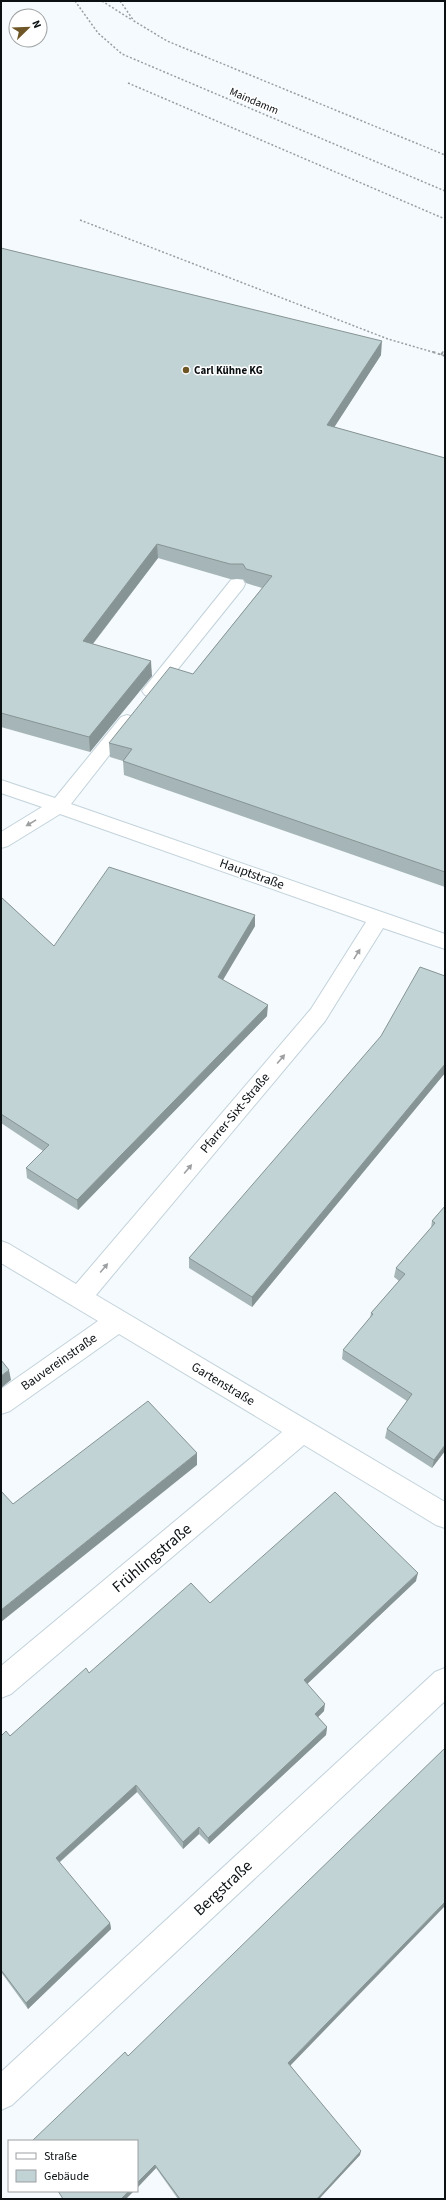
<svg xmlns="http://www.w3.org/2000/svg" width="446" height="2200" font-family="'Source Sans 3',sans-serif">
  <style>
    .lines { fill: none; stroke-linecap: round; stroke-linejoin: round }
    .minor-casing { stroke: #c3d2db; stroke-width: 2 }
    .path-far1 { stroke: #989ea1; stroke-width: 1.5; stroke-dasharray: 2 2; stroke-linecap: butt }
    .path { stroke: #989ea1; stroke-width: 2; stroke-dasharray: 2.5 2.5; stroke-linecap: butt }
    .minor { fill: #fff; fill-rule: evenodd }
    .wall { fill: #a6b5b7 }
    .shaded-wall { fill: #879495 }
    .building { fill: #c1d3d5; stroke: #879495 }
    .oneway { fill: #9d9fa1 }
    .poi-dot { fill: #6e5626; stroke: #fff; stroke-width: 1.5 }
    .labels { text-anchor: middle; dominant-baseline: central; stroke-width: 3; stroke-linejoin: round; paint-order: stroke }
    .far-street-label { font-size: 11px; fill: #0b1013; stroke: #fff }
    .far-poi-label { font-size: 11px; font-weight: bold; fill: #0b1013; stroke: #fff; text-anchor: start }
    .street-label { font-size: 13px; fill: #0b1013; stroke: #fff }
    .near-street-label { font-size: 16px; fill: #0b1013; stroke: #fff }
  </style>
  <rect width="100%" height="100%" fill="#f4fafd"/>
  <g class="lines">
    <defs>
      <g id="minor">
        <path d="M 237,579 L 243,580 L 245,584 L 243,588 L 157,695 L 151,697 L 145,695 L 142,691 L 145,687 L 231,580 Z"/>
        <path d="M 127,715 L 133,717 L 136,721 L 71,804 L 445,934 L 445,949 L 383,928 L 325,1021 L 96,1295 L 445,1502 L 445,1528 L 436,1525 L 304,1445 L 11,1694 L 1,1698 L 1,1666 L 282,1432 L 119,1334 L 10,1411 L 1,1414 L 1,1389 L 98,1321 L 1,1263 L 1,1241 L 9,1244 L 76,1284 L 311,1009 L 366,922 L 60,814 L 8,846 L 1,848 L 1,832 L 42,807 L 1,793 L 1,780 L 55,798 L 121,717 Z"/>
        <path d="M 445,1668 L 445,1701 L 12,2105 L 1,2110 L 1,2072 L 435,1672 Z"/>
      </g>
    </defs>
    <!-- minor casing -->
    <use href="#minor" class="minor-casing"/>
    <!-- path-far1 -->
    <g class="path-far1">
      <path d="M 75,1 L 98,33 L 122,54 L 445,191"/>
      <path d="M 102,1 L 132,20"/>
      <path d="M 120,1 L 134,21 L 167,41 L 445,155"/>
      <path d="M 128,83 L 445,219"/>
      <path d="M 80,220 L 388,339 L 436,353"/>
      <path d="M 442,353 L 445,350"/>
    </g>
    <!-- path -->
    <g class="path">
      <path d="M 433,352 L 445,356"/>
      <path d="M 441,355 L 443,352"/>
    </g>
    <!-- minor -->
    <use href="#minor" class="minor"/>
  </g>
  <!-- wall -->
  <g class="wall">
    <path d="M 1,248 L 381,355 L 334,427 L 445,458 L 445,887 L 124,775 L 123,761 L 110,757 L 109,743 L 193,674 L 262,588 L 246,583 L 243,579 L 230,579 L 158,558 L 93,644 L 152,676 L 90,752 L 1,727 Z"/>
    <path d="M 1,897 L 54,946 L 255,926 L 223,980 L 267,1016 L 78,1210 L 27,1178 L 26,1168 L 43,1151 L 1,1123 Z"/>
    <path d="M 445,976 L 445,1073 L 252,1307 L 189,1268 L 189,1258 Z"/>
    <path d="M 445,1206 L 445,1451 L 432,1468 L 385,1438 L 387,1429 L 407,1401 L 342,1359 L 343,1350 L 370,1318 L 371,1313 L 399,1281 L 394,1277 L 396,1268 L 431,1228 L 432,1221 Z"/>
    <path d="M 416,1581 L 307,1684 L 324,1711 L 318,1717 L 327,1727 L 326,1735 L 209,1844 L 199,1834 L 183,1849 L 137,1792 L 59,1863 L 110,1923 L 111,1929 L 28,2009 L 1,1972 L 1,1736 L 10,1736 L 89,1673 L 210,1603 Z"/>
    <path d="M 128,2056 L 290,2065 L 360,2155 L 319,2199 L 178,2199 L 156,2168 L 137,2188 L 137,2141 Z"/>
  </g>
  <!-- shaded-wall -->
  <g class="shaded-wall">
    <path d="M 382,341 L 381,355 L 326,440 L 327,425 Z"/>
    <path d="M 157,544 L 158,558 L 84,655 L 83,641 Z"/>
    <path d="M 151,661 L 152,676 L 90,752 L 89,737 Z"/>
    <path d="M 255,915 L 255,926 L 218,988 L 218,977 Z"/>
    <path d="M 268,1005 L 267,1016 L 78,1210 L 77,1200 Z"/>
    <path d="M 445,1064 L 445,1073 L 252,1307 L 252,1297 Z"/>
    <path d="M 9,1370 L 11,1380 L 1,1388 L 1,1376 Z"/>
    <path d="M 445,1445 L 445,1451 L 432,1468 L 434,1460 Z"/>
    <path d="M 197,1453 L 197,1465 L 1,1622 L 1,1610 Z"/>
    <path d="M 418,1573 L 416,1581 L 303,1688 L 304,1680 Z"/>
    <path d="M 325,1704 L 324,1711 L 314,1721 L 315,1714 Z"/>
    <path d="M 327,1727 L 326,1735 L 209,1844 L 208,1838 Z"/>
    <path d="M 136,1785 L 137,1792 L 57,1864 L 56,1858 Z"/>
    <path d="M 199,1827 L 199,1834 L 183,1849 L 183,1842 Z"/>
    <path d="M 445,1902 L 445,1906 L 288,2068 L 288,2063 Z"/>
    <path d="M 110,1923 L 111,1929 L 28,2009 L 26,2003 Z"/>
    <path d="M 361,2151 L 360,2155 L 319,2199 L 317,2199 Z"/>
    <path d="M 155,2165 L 156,2168 L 137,2188 L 137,2183 Z"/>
    <path d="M 129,2191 L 134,2191 L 126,2199 L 121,2199 Z"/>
  </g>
  <!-- building -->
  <g class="building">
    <path d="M 1,248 L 382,341 L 327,425 L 445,458 L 445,872 L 123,761 L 132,749 L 109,743 L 170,667 L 193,674 L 272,576 L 246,569 L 243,564 L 230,564 L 157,544 L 83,641 L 151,661 L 89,737 L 1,713 Z"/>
    <path d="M 109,867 L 255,915 L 218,977 L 268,1005 L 77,1200 L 26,1168 L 49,1145 L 1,1114 L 1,897 L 54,946 Z"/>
    <path d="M 420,967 L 445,976 L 445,1064 L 252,1297 L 189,1258 L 381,1036 Z"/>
    <path d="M 445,1206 L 445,1445 L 434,1460 L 387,1429 L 412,1394 L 343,1350 L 373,1314 L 371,1313 L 405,1274 L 396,1268 L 435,1223 L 432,1221 Z"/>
    <path d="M 1,1360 L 9,1370 L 1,1376 Z"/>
    <path d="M 148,1401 L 197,1453 L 1,1610 L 1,1491 L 13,1504 Z"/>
    <path d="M 335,1492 L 418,1573 L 304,1680 L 325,1704 L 315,1714 L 327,1727 L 208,1838 L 199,1827 L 183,1842 L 136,1785 L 56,1858 L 110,1923 L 26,2003 L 1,1970 L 1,1736 L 6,1731 L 10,1736 L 86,1668 L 89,1673 L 191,1583 L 210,1603 Z"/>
    <path d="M 445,1748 L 445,1902 L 288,2063 L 361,2151 L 317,2199 L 180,2199 L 155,2165 L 137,2183 L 137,2141 L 32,2141 L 125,2052 L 128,2056 Z"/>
    <path d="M 58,2191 L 129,2191 L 121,2199 L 63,2199 Z"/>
  </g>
  <!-- one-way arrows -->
  <defs><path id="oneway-solid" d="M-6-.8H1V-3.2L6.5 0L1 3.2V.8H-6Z"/></defs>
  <g class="oneway">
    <use href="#oneway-solid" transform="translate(31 823) rotate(149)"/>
    <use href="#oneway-solid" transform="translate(357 954) rotate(-58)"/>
    <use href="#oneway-solid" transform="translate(281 1059) rotate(-50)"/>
    <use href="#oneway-solid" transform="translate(188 1169) rotate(-50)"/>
    <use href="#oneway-solid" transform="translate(104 1268) rotate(-50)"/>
  </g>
  <!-- markers -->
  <circle class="poi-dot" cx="186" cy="370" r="4"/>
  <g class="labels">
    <!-- far-street labels -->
    <g class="far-street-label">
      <text transform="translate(254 101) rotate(23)">Maindamm</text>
    </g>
    <!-- far-poi labels -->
    <g class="far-poi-label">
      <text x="194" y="370">Carl Kühne KG</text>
    </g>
    <!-- street labels -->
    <g class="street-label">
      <text transform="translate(252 874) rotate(20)">Hauptstraße</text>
      <text transform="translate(235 1113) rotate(-50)">Pfarrer-Sixt-Straße</text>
      <text transform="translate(59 1362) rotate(-35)">Bauvereinstraße</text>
      <text transform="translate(223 1384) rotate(31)">Gartenstraße</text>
    </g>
    <!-- near-street labels -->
    <g class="near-street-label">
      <text transform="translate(152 1558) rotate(-40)">Frühlingstraße</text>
      <text transform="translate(223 1888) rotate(-43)">Bergstraße</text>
    </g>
  </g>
  <!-- border -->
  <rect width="446" height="2200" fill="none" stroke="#0b1013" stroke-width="4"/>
  <!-- legend -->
  <rect x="8" y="2140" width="130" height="52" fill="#ffffff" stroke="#9d9fa1"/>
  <rect x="16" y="2153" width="20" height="6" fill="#ffffff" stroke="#9d9fa1"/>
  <text x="44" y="2160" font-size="12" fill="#0b1013">Straße</text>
  <rect x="16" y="2170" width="20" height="12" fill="#c1d3d5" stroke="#9d9fa1"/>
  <text x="44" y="2180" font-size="12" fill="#0b1013">Gebäude</text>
  <!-- north arrow -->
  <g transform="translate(28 28) rotate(67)"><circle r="19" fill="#ffffff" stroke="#9d9fa1"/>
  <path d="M0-3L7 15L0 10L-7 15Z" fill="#6e5626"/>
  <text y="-6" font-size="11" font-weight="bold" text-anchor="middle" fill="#0b1013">N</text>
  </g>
</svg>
